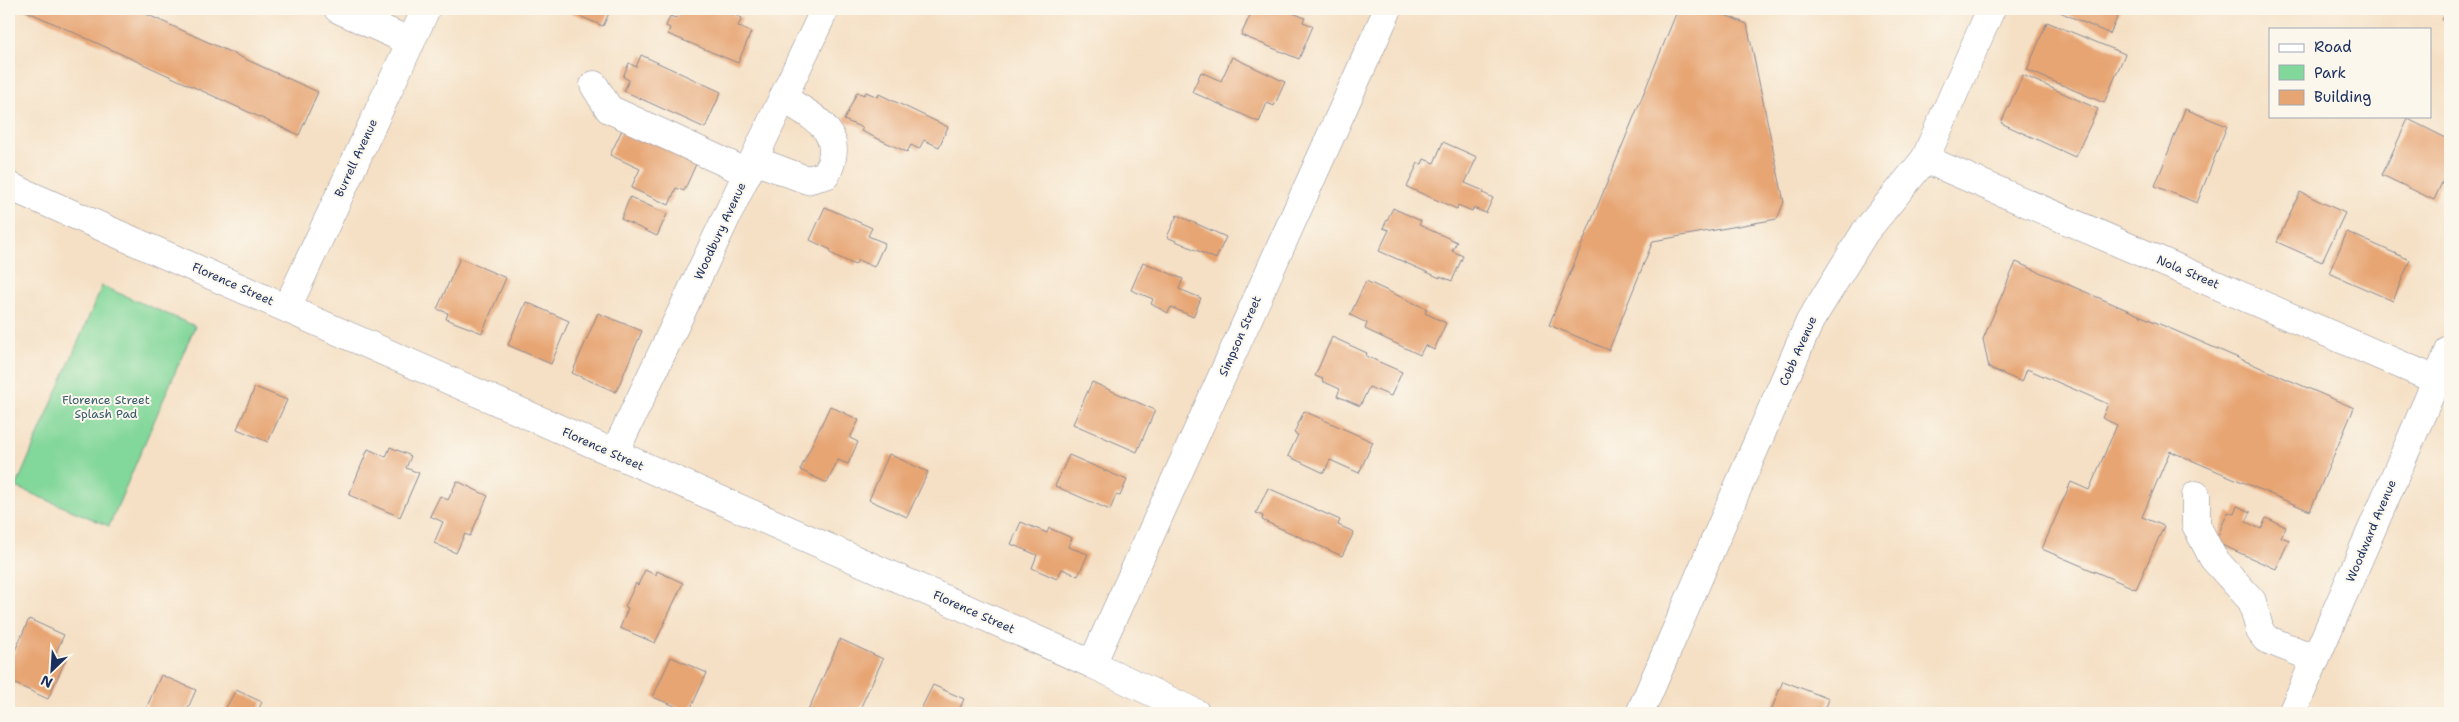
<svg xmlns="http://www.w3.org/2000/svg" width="2459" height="722" font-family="'Shantell Sans',sans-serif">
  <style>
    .green { fill: #82d79a; stroke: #4e837c }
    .building { fill: #e7a573 }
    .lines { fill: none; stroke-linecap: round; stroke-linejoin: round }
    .minor-casing { stroke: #888892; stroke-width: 29 }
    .minor { stroke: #fff; stroke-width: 28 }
    .labels { text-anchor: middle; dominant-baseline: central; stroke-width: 4; stroke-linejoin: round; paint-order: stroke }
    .street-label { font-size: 12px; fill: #1b2f5e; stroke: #fbf7ec }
    .park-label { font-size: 12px; fill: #35596d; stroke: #fbf7ec }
  </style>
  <rect width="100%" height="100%" fill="#fbf7ec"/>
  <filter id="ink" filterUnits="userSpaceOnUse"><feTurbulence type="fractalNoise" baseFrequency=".02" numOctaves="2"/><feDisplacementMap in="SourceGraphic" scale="10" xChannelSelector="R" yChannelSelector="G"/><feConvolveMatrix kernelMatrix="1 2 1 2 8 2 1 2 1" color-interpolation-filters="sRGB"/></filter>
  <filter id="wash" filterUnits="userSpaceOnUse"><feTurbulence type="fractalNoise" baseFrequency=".0096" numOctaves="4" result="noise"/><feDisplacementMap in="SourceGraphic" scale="20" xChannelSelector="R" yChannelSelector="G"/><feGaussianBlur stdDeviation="1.12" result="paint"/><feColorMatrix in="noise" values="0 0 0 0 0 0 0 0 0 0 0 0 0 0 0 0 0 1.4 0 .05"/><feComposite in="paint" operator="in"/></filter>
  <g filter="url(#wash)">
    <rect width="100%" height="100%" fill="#f5e0c5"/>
    <!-- green -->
    <path class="green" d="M 102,286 L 195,326 L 109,526 L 16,487 Z"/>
    <g id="blocks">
      <!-- building -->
      <g class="building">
        <path d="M 22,9 L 135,9 L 318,92 L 299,135 Z"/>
        <path d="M 571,9 L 611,9 L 603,26 L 570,12 Z"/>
        <path d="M 680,9 L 720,9 L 742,18 L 738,26 L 751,32 L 738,63 L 668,34 L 670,28 L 666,26 L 670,16 L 676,18 Z"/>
        <path d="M 1253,9 L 1283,9 L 1305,18 L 1303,22 L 1313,26 L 1299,59 L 1241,35 Z"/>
        <path d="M 1678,9 L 1711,9 L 1747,24 L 1784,202 L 1777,219 L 1653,241 L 1609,350 L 1549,325 Z"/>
        <path d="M 2053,9 L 2121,9 L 2110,34 Z"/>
        <path d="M 2447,9 L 2450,9 L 2450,24 L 2442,20 Z"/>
        <path d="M 2047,22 L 2125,54 L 2104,103 L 2027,70 Z"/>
        <path d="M 641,55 L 721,92 L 705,128 L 624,91 L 629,80 L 623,77 L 629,63 L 636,67 Z"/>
        <path d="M 1232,57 L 1285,82 L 1274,106 L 1267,103 L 1259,122 L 1192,92 L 1201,72 L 1221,81 Z"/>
        <path d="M 2023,75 L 2098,109 L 2075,157 L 2001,123 Z"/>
        <path d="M 857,92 L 864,95 L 866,92 L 878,97 L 879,94 L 948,127 L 939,147 L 924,140 L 919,149 L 911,145 L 907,152 L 861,131 L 863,128 L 844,120 Z"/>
        <path d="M 2185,109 L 2227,126 L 2197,203 L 2155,186 Z"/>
        <path d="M 2408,119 L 2450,140 L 2450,165 L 2434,200 L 2382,175 Z"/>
        <path d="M 623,128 L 697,162 L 684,191 L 676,188 L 669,205 L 631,188 L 640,169 L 610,155 Z"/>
        <path d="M 1443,142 L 1477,157 L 1465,183 L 1484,191 L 1483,193 L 1493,198 L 1486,213 L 1473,208 L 1472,211 L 1458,205 L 1457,209 L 1407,187 L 1418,163 L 1422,164 L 1424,159 L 1434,163 Z"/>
        <path d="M 2300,192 L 2345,213 L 2322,262 L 2277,242 Z"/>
        <path d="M 630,197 L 667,214 L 657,236 L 621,219 Z"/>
        <path d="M 825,207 L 872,228 L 868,236 L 885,243 L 874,267 L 858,260 L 855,265 L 830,253 L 831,250 L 810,240 Z"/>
        <path d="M 1393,208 L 1421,221 L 1419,225 L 1457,242 L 1452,251 L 1463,256 L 1452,281 L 1440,276 L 1440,278 L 1379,251 L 1389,230 L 1383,228 Z"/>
        <path d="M 1177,215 L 1226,237 L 1216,259 L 1167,237 Z"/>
        <path d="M 2347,232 L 2410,260 L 2393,301 L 2329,273 Z"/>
        <path d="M 460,258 L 506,278 L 482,333 L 446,319 L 448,313 L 437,309 Z"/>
        <path d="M 1143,262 L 1183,279 L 1179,289 L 1201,298 L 1193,317 L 1171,307 L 1168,313 L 1151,304 L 1153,299 L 1131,290 Z"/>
        <path d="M 2016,262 L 2354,408 L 2310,511 L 2170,451 L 2142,517 L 2164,526 L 2136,589 L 2042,549 L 2071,482 L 2089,490 L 2117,425 L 2102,418 L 2108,404 L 2027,369 L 2022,382 L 1989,368 L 1983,339 Z"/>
        <path d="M 1366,281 L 1427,309 L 1425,313 L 1446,323 L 1434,350 L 1425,345 L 1420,355 L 1365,329 L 1367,323 L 1350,315 Z"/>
        <path d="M 526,302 L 569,321 L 551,364 L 508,345 Z"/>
        <path d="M 598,313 L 642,331 L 616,392 L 572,373 Z"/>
        <path d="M 1332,337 L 1367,353 L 1366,356 L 1402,372 L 1391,396 L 1369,387 L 1360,406 L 1337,396 L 1340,389 L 1322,381 L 1323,379 L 1315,376 Z"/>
        <path d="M 1092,382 L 1155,410 L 1137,452 L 1073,424 Z"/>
        <path d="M 255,387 L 287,400 L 268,442 L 237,429 Z"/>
        <path d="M 830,406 L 859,420 L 850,438 L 858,442 L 848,464 L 838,460 L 827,483 L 800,470 Z"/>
        <path d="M 1304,411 L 1373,442 L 1359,473 L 1330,460 L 1324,473 L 1288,456 L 1298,435 L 1294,433 Z"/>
        <path d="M 390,447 L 411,456 L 406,468 L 419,473 L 400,517 L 349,495 L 368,449 L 386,457 Z"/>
        <path d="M 889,454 L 928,472 L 907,517 L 869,500 Z"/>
        <path d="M 1069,455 L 1127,480 L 1120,496 L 1116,495 L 1110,510 L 1055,486 Z"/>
        <path d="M 457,481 L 488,496 L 470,536 L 465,534 L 456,553 L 434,543 L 443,522 L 430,516 L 440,496 L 448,500 Z"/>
        <path d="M 1268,488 L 1340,520 L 1338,525 L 1354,532 L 1342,556 L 1262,520 L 1263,516 L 1256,513 Z"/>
        <path d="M 2237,506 L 2251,512 L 2246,522 L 2261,529 L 2266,518 L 2286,527 L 2281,537 L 2289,540 L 2276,569 L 2215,542 L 2228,512 L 2234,514 Z"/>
        <path d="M 1021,522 L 1047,533 L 1049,528 L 1072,538 L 1068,547 L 1088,554 L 1078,576 L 1062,569 L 1057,579 L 1032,568 L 1037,555 L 1011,544 Z"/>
        <path d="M 645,570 L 656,575 L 657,571 L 683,583 L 655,643 L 620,628 L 628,608 L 625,607 L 636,583 L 638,585 Z"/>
        <path d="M 29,619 L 64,635 L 55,654 L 66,659 L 48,699 L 9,681 L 9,664 Z"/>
        <path d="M 840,639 L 883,659 L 858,713 L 807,713 Z"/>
        <path d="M 671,657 L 707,673 L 689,712 L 653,697 Z"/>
        <path d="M 161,675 L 196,690 L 187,710 L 193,713 L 144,713 Z"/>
        <path d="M 1783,681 L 1829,699 L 1824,713 L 1770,713 Z"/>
        <path d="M 933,685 L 964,699 L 960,708 L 963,710 L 962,713 L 919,713 Z"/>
        <path d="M 236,690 L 262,702 L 257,713 L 223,713 Z"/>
        <path d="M 2382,709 L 2390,713 L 2392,709 L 2403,713 L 2381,713 Z"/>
      </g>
    </g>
  </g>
  <g filter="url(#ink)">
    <use href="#blocks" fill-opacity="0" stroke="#888892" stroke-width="1"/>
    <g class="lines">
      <defs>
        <g id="minor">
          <path d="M 338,9 L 411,42"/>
          <path d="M 594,85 L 609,109 L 748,173"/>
          <path d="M 1925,159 L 2450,386"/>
          <path d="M 754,160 L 807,180 L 826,175 C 848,131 814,118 783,98"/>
          <path d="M 9,186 L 1092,664 L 1196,713"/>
          <path d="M 287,308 L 426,9"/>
          <path d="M 614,454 L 825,9"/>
          <path d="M 2196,495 L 2196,525 L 2213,558 L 2252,601 L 2260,631 L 2266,639 L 2316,659"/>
          <path d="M 1092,664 L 1388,9"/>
          <path d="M 1640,713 L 1810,321 L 1865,232 L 1925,159 L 1991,9"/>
          <path d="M 2292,713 L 2450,349"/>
        </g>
      </defs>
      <!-- minor casing -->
      <use href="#minor" class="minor-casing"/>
      <!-- minor -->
      <use href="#minor" class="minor"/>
    </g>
  </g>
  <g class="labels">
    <!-- street labels -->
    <g class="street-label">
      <text transform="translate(356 158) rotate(-65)">Burrell Avenue</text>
      <text transform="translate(720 231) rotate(-65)">Woodbury Avenue</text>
      <text transform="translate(2188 272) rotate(23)">Nola Street</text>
      <text transform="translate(233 284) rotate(24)">Florence Street</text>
      <text transform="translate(1240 336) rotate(-66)">Simpson Street</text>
      <text transform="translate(1798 351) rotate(-66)">Cobb Avenue</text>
      <text transform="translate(603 449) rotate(24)">Florence Street</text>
      <text transform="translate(2371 531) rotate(-67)">Woodward Avenue</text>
      <text transform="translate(974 612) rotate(24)">Florence Street</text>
    </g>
    <!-- park labels -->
    <g class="park-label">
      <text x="106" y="400">Florence Street<tspan x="106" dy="14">Splash Pad</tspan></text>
    </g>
  </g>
  <!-- margin -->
  <rect width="2459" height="722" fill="none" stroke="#fbf7ec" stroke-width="30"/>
  <!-- legend -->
  <rect x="2269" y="28" width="162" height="90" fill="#fbf7ec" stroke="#a1a7b3"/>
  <rect x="2279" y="44" width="25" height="8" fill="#ffffff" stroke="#a1a7b3"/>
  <text x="2314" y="52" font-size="15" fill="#1b2f5e">Road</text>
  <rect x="2279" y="65" width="25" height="15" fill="#82d79a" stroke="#a1a7b3"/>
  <text x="2314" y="78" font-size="15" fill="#1b2f5e">Park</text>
  <rect x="2279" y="90" width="25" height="15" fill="#e7a573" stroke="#a1a7b3"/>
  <text x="2314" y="102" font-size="15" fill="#1b2f5e">Building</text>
  <!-- north arrow -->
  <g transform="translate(52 670) rotate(205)" stroke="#fbf7ec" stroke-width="4" paint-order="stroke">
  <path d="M0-4L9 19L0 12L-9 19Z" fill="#1b2f5e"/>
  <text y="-8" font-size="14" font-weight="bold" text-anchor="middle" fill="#1b2f5e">N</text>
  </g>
</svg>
